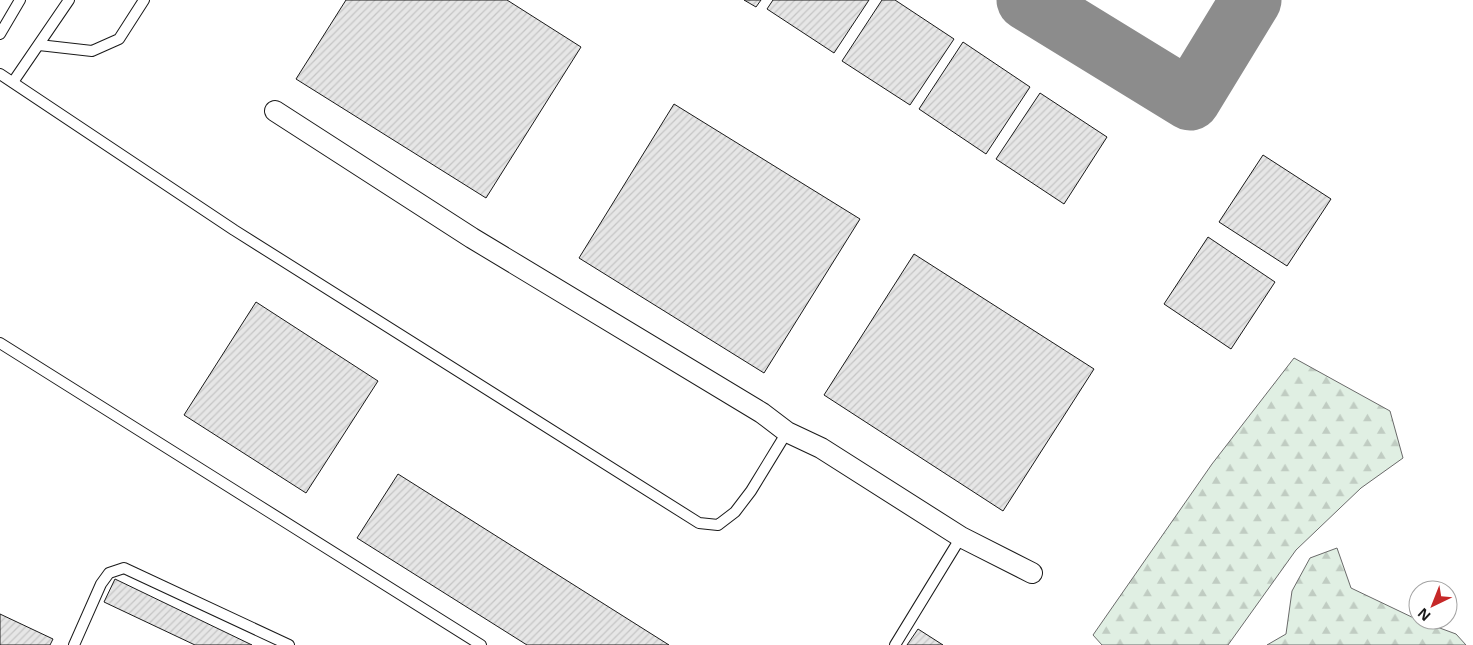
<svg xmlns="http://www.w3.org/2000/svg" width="1473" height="645" font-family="'Noto Sans',sans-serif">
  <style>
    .forest { fill: url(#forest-firs); stroke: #6a6a6a }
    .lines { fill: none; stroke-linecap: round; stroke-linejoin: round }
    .taxiway { stroke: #8c8c8c; stroke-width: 61 }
    .building { fill: url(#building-hatch); stroke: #1a1a1a }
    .lane-casing { stroke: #1a1a1a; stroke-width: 12 }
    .street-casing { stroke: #1a1a1a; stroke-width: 22 }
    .lane { stroke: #fff; stroke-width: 10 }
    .street { stroke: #fff; stroke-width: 20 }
  </style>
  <defs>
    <pattern id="forest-firs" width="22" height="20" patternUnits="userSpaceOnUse" patternTransform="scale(1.25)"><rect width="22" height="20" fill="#e0efe3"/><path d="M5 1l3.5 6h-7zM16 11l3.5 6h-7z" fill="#c0ccc2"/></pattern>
    <pattern id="building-hatch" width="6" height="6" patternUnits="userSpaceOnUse" patternTransform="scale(1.25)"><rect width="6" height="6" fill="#e6e6e6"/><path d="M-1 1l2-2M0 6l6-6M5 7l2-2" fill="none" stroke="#c5c5c5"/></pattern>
  </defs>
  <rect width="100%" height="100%" fill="#fff"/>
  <!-- forest -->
  <g class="forest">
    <path d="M 1294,358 L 1390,411 L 1403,458 L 1361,488 L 1296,550 L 1228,645 L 1102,645 L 1093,635 L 1212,464 Z"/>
    <path d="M 1337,548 L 1351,588 L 1418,620 L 1456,634 L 1466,645 L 1267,645 L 1286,634 L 1292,591 L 1310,558 Z"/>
  </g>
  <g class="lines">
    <!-- taxiway -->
    <path class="taxiway" d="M 1027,0 L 1190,100 L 1251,0"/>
  </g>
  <!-- building -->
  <g class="building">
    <path d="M 346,0 L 507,0 L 581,47 L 486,198 L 296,79 Z"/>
    <path d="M 744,0 L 761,0 L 756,7 Z"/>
    <path d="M 773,0 L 869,0 L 834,53 L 767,9 Z"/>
    <path d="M 882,0 L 895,0 L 954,39 L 910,105 L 842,61 Z"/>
    <path d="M 963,42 L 1030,87 L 986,154 L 919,109 Z"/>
    <path d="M 1040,93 L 1107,137 L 1064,204 L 996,159 Z"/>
    <path d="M 674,104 L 860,219 L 764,373 L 579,258 Z"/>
    <path d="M 1263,155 L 1331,199 L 1287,266 L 1219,222 Z"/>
    <path d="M 1208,237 L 1275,282 L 1231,349 L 1164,304 Z"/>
    <path d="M 914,254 L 1094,369 L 1003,511 L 824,395 Z"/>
    <path d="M 256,302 L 378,381 L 306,493 L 184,415 Z"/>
    <path d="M 398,474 L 669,645 L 527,645 L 357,538 Z"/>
    <path d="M 115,579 L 252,645 L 195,645 L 104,602 Z"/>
    <path d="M 0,614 L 53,639 L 50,645 L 0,645 Z"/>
    <path d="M 918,629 L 943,645 L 907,645 Z"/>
  </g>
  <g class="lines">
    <defs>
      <g id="lane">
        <path d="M 0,34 L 20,0"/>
        <path d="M 39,45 L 92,51 L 119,39 L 144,0"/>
        <path d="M 0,74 L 234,230 L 699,523 L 718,525 L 735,512 L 751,491 L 787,432"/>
        <path d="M 13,82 L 69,0"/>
        <path d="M 0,343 L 481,645"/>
        <path d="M 74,645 L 101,584 L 109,573 L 124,568 L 289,645"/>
        <path d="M 895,645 L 961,537"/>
      </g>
      <path id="street" d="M 275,111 L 472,238 L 762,413 L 787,432 L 821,448 L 961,537 L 1032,573"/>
    </defs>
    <!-- lane casing -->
    <use href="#lane" class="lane-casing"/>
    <!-- street casing -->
    <use href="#street" class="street-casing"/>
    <!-- lane -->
    <use href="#lane" class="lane"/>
    <!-- street -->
    <use href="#street" class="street"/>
  </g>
  <!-- north arrow -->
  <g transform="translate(1433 605) rotate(223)"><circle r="24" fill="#ffffff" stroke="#a3a3a3"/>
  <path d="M0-4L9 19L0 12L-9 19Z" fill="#c62828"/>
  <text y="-8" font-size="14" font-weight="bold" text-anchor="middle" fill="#1a1a1a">N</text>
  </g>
</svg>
